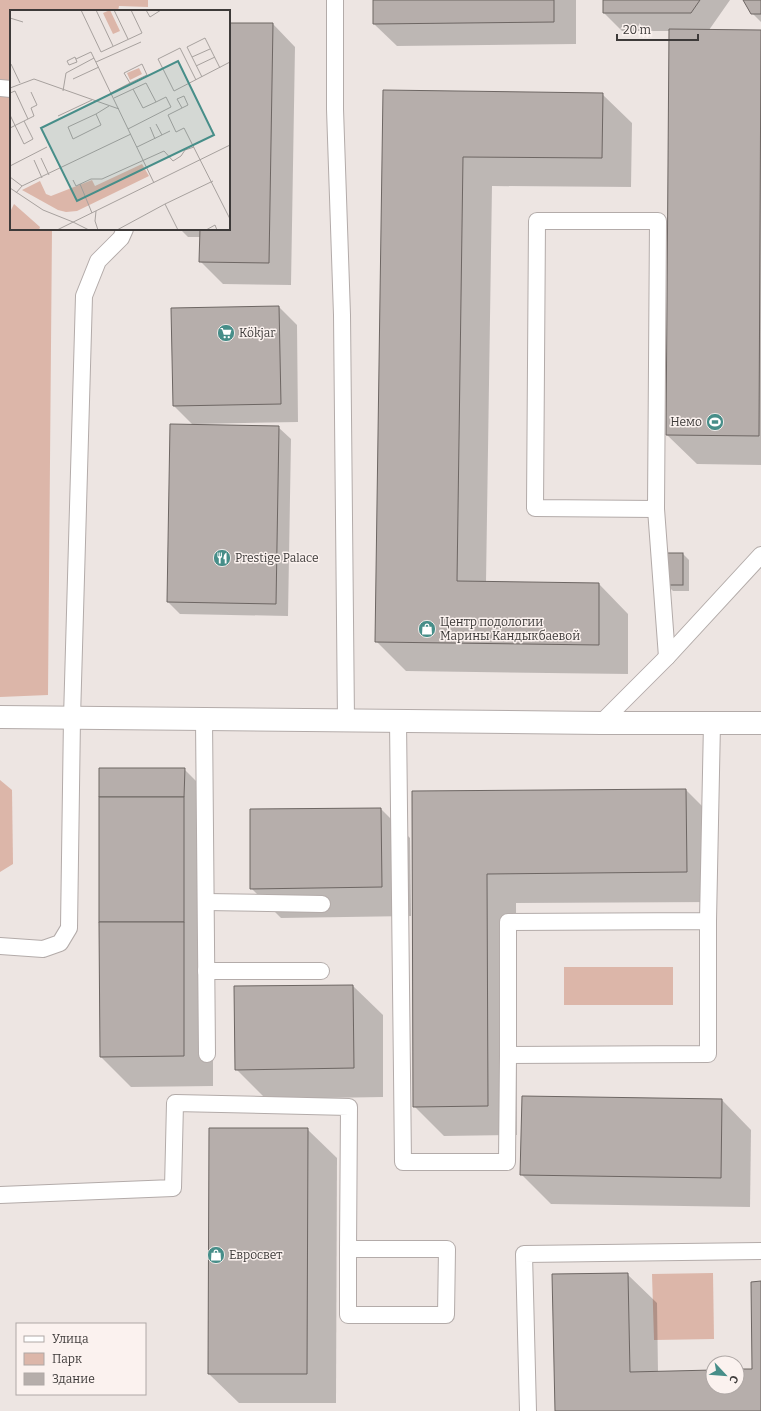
<svg xmlns="http://www.w3.org/2000/svg" width="761" height="1411" font-family="Bitter,serif">
  <style>
    .green { fill: #dcb6a9 }
    .shadow { fill: #0003 }
    .building { fill: #b6aeab; stroke: #6d6663 }
    .lines { fill: none; stroke-linecap: round; stroke-linejoin: round }
    .lane-casing { stroke: #b3aba9; stroke-width: 18 }
    .street-casing { stroke: #b3aba9; stroke-width: 24 }
    .lane { stroke: #fff; stroke-width: 16 }
    .street { stroke: #fff; stroke-width: 22 }
    .labels { text-anchor: middle; dominant-baseline: central; stroke-width: 3; stroke-linejoin: round; paint-order: stroke }
    .poi-label { font-size: 12px; fill: #3d3a39; stroke: #fbf2ef; text-anchor: start }
    .inset-road { fill: none; stroke: #a7a19e; stroke-width: 1 }
    .view { fill: #478e89; fill-opacity: 0.15; stroke: #478e89; stroke-width: 2 }
    .inset-edge { fill: none; stroke: #3d3a39; stroke-width: 2 }
  </style>
  <rect width="100%" height="100%" fill="#ede5e2"/>
  <!-- green -->
  <g class="green">
    <path d="M 0,0 L 148,0 L 148,7 L 119,6 L 118,11 L 11,11 L 11,229 L 52,229 L 48,695 L 0,697 Z"/>
    <path d="M 0,780 L 12,790 L 13,864 L 0,872 Z"/>
    <rect x="564" y="967" width="109" height="38"/>
    <path d="M 713,1273 L 714,1339 L 654,1340 L 652,1274 Z"/>
  </g>
  <!-- shadow -->
  <g class="shadow">
    <path d="M 374,0 L 576,0 L 576,44 L 397,46 L 374,24 Z"/>
    <path d="M 604,0 L 730,0 L 709,30 L 761,31 L 761,465 L 697,464 L 667,435 L 670,31 L 622,31 L 604,13 Z"/>
    <path d="M 744,0 L 761,0 L 761,22 L 752,13 Z"/>
    <path d="M 229,24 L 273,24 L 295,47 L 291,285 L 223,284 L 200,261 L 200,237 L 188,237 L 180,229 L 229,229 Z"/>
    <path d="M 384,91 L 602,94 L 632,123 L 631,187 L 492,186 L 486,583 L 599,584 L 628,614 L 628,674 L 406,671 L 376,641 Z"/>
    <path d="M 279,307 L 297,325 L 298,422 L 195,424 L 195,425 L 278,427 L 291,439 L 288,616 L 180,614 L 168,602 L 193,425 L 174,406 Z"/>
    <path d="M 683,554 L 689,560 L 689,591 L 673,591 L 667,585 Z"/>
    <path d="M 100,769 L 184,769 L 202,787 L 201,816 L 213,828 L 213,1086 L 131,1087 L 101,1057 Z"/>
    <path d="M 686,790 L 716,820 L 716,902 L 516,903 L 517,1135 L 444,1136 L 414,1106 L 413,792 Z"/>
    <path d="M 381,809 L 410,838 L 411,916 L 281,918 L 251,888 Z"/>
    <path d="M 353,986 L 383,1015 L 383,1097 L 266,1099 L 236,1069 L 235,987 Z"/>
    <path d="M 722,1100 L 751,1130 L 750,1207 L 551,1204 L 521,1174 Z"/>
    <path d="M 307,1129 L 337,1158 L 336,1403 L 239,1403 L 209,1374 Z"/>
    <path d="M 627,1274 L 657,1303 L 658,1372 L 713,1371 L 713,1387 L 737,1387 L 737,1370 L 753,1370 L 761,1282 L 761,1411 L 556,1411 Z"/>
  </g>
  <!-- building -->
  <g class="building">
    <path d="M 373,0 L 554,0 L 554,22 L 373,24 Z"/>
    <path d="M 603,0 L 700,0 L 691,13 L 603,13 Z"/>
    <path d="M 743,0 L 761,0 L 761,14 L 751,14 Z"/>
    <path d="M 229,23 L 273,23 L 269,263 L 199,262 L 200,229 L 229,229 Z"/>
    <path d="M 669,29 L 761,30 L 759,436 L 666,435 Z"/>
    <path d="M 383,90 L 603,93 L 602,158 L 463,157 L 457,581 L 599,583 L 599,645 L 375,642 Z"/>
    <path d="M 279,306 L 281,404 L 173,406 L 171,308 Z"/>
    <path d="M 170,424 L 279,426 L 276,604 L 167,602 Z"/>
    <rect x="666" y="553" width="17" height="32"/>
    <path d="M 99,768 L 185,768 L 184,797 L 99,797 Z"/>
    <path d="M 686,789 L 687,872 L 487,874 L 488,1106 L 413,1107 L 412,791 Z"/>
    <rect x="99" y="797" width="85" height="125"/>
    <path d="M 381,808 L 382,887 L 250,889 L 250,809 Z"/>
    <path d="M 99,922 L 184,922 L 184,1056 L 100,1057 Z"/>
    <path d="M 353,985 L 354,1068 L 235,1070 L 234,986 Z"/>
    <path d="M 522,1096 L 722,1099 L 721,1178 L 520,1175 Z"/>
    <path d="M 209,1128 L 308,1128 L 307,1374 L 208,1374 Z"/>
    <path d="M 628,1273 L 630,1372 L 713,1370 L 713,1387 L 737,1387 L 737,1369 L 752,1369 L 751,1282 L 761,1281 L 761,1411 L 555,1411 L 552,1274 Z"/>
  </g>
  <g class="lines">
    <defs>
      <g id="lane">
        <path d="M 335,0 L 335,109 L 342,315 L 346,721"/>
        <path d="M 0,88 L 11,89"/>
        <path d="M 537,221 L 658,221 L 656,509 L 535,508 Z"/>
        <path d="M 656,509 L 667,657"/>
        <path d="M 204,719 L 207,1054"/>
        <path d="M 398,721 L 403,1162 L 507,1162 L 508,1055"/>
        <path d="M 601,723 L 667,657 L 761,555"/>
        <path d="M 206,902 L 322,904"/>
        <path d="M 708,921 L 508,922 L 508,1055 L 708,1054 L 708,921 L 712,723"/>
        <path d="M 0,946 L 43,949 L 60,943 L 69,928 L 72,718 L 84,296 L 98,261 L 121,238 L 125,229"/>
        <path d="M 206,971 L 321,971"/>
        <path d="M 0,1195 L 173,1188 L 175,1103 L 349,1107 L 348,1249"/>
        <path d="M 348,1249 L 447,1249 L 446,1315 L 348,1315 Z"/>
        <path d="M 528,1411 L 524,1254 L 761,1251"/>
      </g>
      <path id="street" d="M 0,717 L 601,723 L 761,723"/>
    </defs>
    <!-- lane casing -->
    <use href="#lane" class="lane-casing"/>
    <!-- street casing -->
    <use href="#street" class="street-casing"/>
    <!-- lane -->
    <use href="#lane" class="lane"/>
    <!-- street -->
    <use href="#street" class="street"/>
  </g>
  <!-- icons -->
  <defs>
    <symbol id="supermarket-disc" viewBox="-11 -11 22 22"><circle r="9.5" fill="#478e89" stroke="#fbf2ef"/><path d="M-6-5.5h2.5l.6 2H6L4.5 2H-2.5L-4.4-4H-6ZM-1.5 3.2a1.3 1.3 0 1 0 .1 0ZM3 3.2a1.3 1.3 0 1 0 .1 0Z" fill="#fff"/></symbol>
    <symbol id="stadium-disc" viewBox="-11 -11 22 22"><circle r="9.5" fill="#478e89" stroke="#fbf2ef"/><path d="M0-5a6.5 5 0 1 0 0 10a6.5 5 0 1 0 0-10ZM-3.5-1.8h7v3.6h-7Z" fill="#fff"/></symbol>
    <symbol id="restaurant-disc" viewBox="-11 -11 22 22"><circle r="9.5" fill="#478e89" stroke="#fbf2ef"/><path d="M-5-6h1v4h1v-4h1v4h1v-4h1v5L-1.5 .5V6h-2V.5L-5-1ZM5-6V6H3V1.5H1.5Q1.5-4 5-6Z" fill="#fff"/></symbol>
    <symbol id="shop-disc" viewBox="-11 -11 22 22"><circle r="9.5" fill="#478e89" stroke="#fbf2ef"/><path d="M-5-2.5h2.3a2.7 3.5 0 0 1 5.4 0H5L5.5 6h-11ZM-1.5-2.5h3a1.5 2.3 0 0 0-3 0Z" fill="#fff"/></symbol>
  </defs>
  <g fill-rule="evenodd">
    <use href="#supermarket-disc" x="216" y="323" width="20" height="20"/>
    <use href="#stadium-disc" x="705" y="412" width="20" height="20"/>
    <use href="#restaurant-disc" x="212" y="548" width="20" height="20"/>
    <use href="#shop-disc" x="417" y="619" width="20" height="20"/>
    <use href="#shop-disc" x="206" y="1245" width="20" height="20"/>
  </g>
  <g class="labels">
    <!-- poi labels -->
    <g class="poi-label">
      <text x="239" y="333">Kökjar</text>
      <text x="702" y="422" text-anchor="end">Немо</text>
      <text x="235" y="558">Prestige Palace</text>
      <text x="440" y="622">Центр подологии<tspan x="440" dy="14">Марины Кандыкбаевой</tspan></text>
      <text x="229" y="1255">Евросвет</text>
    </g>
  </g>
  <!-- overview -->
  <g transform="translate(10 10)">
    <rect width="220" height="220" fill="#ede5e2"/>
    <path d="M 100,0 L 110,21 L 103,24 L 93,3 ZM 129,58 L 132,64 L 120,70 L 117,63 ZM 132,154 L 139,166 L 67,201 L 56,202 L 48,200 L 12,180 L 30,171 L 36,184 L 41,186 L 82,170 L 85,176 ZM 4,194 L 30,217 L 29,220 L 0,220 L 0,202 Z" fill="#dcb6a9"/>
    <path class="inset-road" d="M 71,0 L 91,42 L 132,23 L 121,0M 86,0 L 103,36M 104,0 L 118,29M 136,0 L 140,7 L 151,0M 0,8 L 13,12M 65,47 L 67,52 L 59,55 L 57,51 ZM 182,47 L 200,39M 66,49 L 81,42 L 144,173M 86,52 L 131,32M 1,54 L 10,73M 132,54 L 137,65 L 120,73 L 114,63 ZM 186,56 L 205,47M 192,67 L 177,37 L 195,28 L 210,58M 63,69 L 89,57M 186,70 L 170,38 L 148,49 L 164,81 L 220,52M 0,78 L 24,69 L 109,99M 53,81 L 56,63 L 84,48M 0,83 L 5,81 L 18,109M 101,83 L 120,73M 174,86 L 178,95 L 172,98 L 167,89 ZM 104,88 L 136,73 L 146,92 L 133,98 L 123,79M 172,98 L 158,105 L 166,122 L 174,118 L 220,209M 86,104 L 91,115 L 63,129 L 58,117 ZM 86,104 L 99,96M 0,105 L 14,134 L 23,129 L 14,111M 48,106 L 82,90M 146,114 L 152,125M 140,117 L 145,129M 0,118 L 24,106 L 21,98 L 27,95 L 21,82M 118,119 L 161,97 L 156,87 L 146,92M 127,137 L 160,121M 31,148 L 39,165M 24,150 L 32,168M 0,156 L 37,137M 0,167 L 12,176M 63,170 L 66,176 L 81,169 L 92,169 L 154,141 L 163,151 L 171,146 L 175,140 L 184,137M 70,174 L 82,203M 0,178 L 33,200 L 63,212M 6,183 L 12,176 L 121,124M 86,201 L 85,211 L 88,220M 63,212 L 79,220M 47,220 L 220,135M 107,220 L 155,194M 168,220 L 155,194 L 203,171M 196,220 L 205,215 L 207,220"/>
    <path class="view" d="M 168,51 L 204,125 L 67,191 L 31,118 Z"/>
    <rect width="220" height="220" class="inset-edge"/>
  </g>
  <!-- legend -->
  <rect x="16" y="1323" width="130" height="72" fill="#fbf2ef" stroke="#afa8a6"/>
  <rect x="24" y="1336" width="20" height="6" fill="#ffffff" stroke="#afa8a6"/>
  <text x="52" y="1343" font-size="12" fill="#3d3a39">Улица</text>
  <rect x="24" y="1353" width="20" height="12" fill="#dcb6a9" stroke="#afa8a6"/>
  <text x="52" y="1363" font-size="12" fill="#3d3a39">Парк</text>
  <rect x="24" y="1373" width="20" height="12" fill="#b6aeab" stroke="#afa8a6"/>
  <text x="52" y="1383" font-size="12" fill="#3d3a39">Здание</text>
  <!-- north arrow -->
  <g transform="translate(725 1375) rotate(116)"><circle r="19" fill="#fbf2ef" stroke="#afa8a6"/>
  <path d="M0-3L7 15L0 10L-7 15Z" fill="#478e89"/>
  <text y="-6" font-size="11" font-weight="bold" text-anchor="middle" fill="#3d3a39">С</text>
  </g>
  <!-- scale -->
  <path d="M617 34v6h81v-6" fill="none" stroke="#3d3a39" stroke-width="2"/>
  <text x="623" y="34" font-size="12" fill="#3d3a39" stroke="#fbf2ef" stroke-width="3" paint-order="stroke">20 m</text>
</svg>
